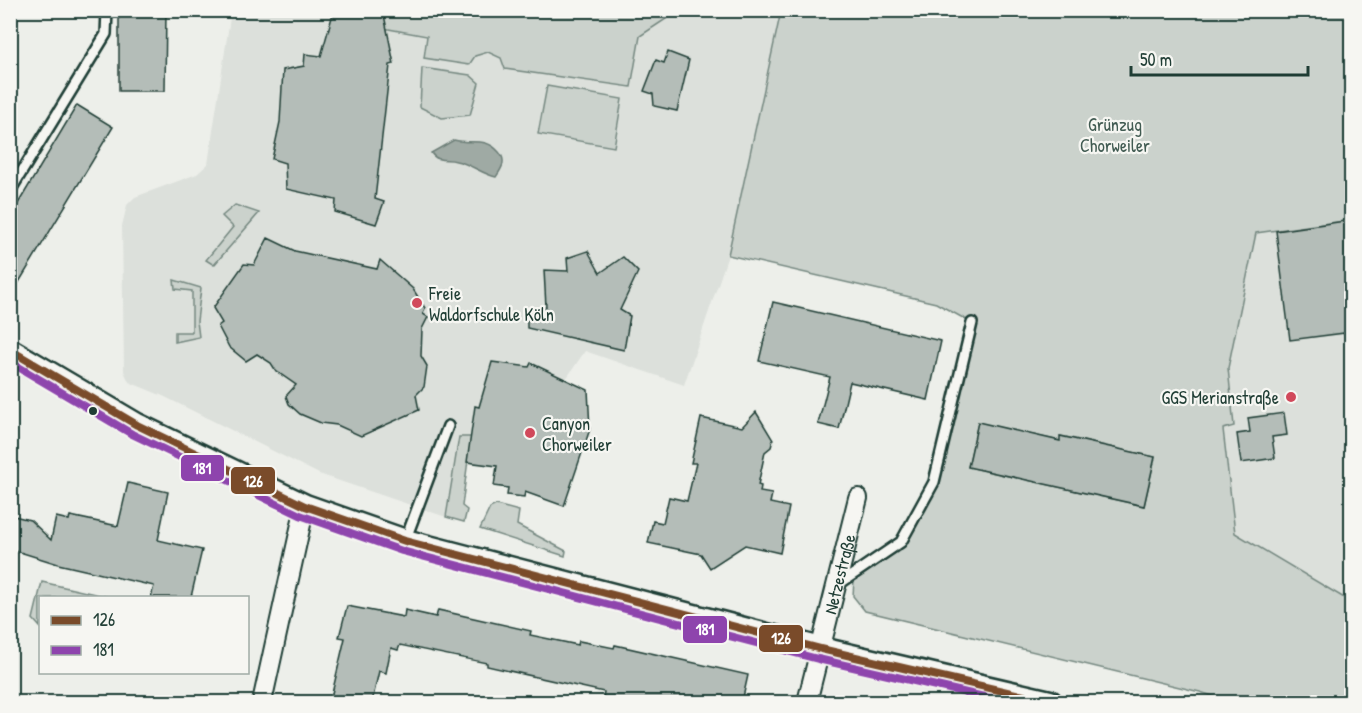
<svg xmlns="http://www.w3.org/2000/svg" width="1362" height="713" font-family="'Patrick Hand',sans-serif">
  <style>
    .built { fill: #dce0db }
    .green { fill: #cbd2cc; stroke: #758880; stroke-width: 1.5; fill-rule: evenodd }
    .water { fill: #9faaa4; stroke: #6c7e77; stroke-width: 1.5 }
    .building { fill: #b4bdb8; stroke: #1f3d34; stroke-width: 1.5 }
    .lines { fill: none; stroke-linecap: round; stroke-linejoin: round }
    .service-casing { stroke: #1f3d34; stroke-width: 14 }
    .minor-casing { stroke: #1f3d34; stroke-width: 22 }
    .tertiary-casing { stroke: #1f3d34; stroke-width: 27 }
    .service { stroke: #f6f6f2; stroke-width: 9 }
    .minor { stroke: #f6f6f2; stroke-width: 18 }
    .tertiary { stroke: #f6f6f2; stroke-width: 22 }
    .bus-1-casing { stroke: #f6f6f2; stroke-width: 12 }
    .bus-2-casing { stroke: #f6f6f2; stroke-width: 12 }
    .bus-1 { stroke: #7a4b2a; stroke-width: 8 }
    .bus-2 { stroke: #8e44ad; stroke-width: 8 }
    .poi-dot { fill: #d1495b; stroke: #f6f6f2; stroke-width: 2 }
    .bus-dot { fill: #1f3d34; stroke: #f6f6f2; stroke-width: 2 }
    .labels { text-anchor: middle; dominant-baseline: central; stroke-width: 4.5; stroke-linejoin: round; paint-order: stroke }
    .park-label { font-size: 18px; fill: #415b52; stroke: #f6f6f2 }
    .poi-label { font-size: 18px; fill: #1f3d34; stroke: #f6f6f2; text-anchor: start }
    .street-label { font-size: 18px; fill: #1f3d34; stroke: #f6f6f2 }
    .line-badge { stroke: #f6f6f2; stroke-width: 2 }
    .badge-label { font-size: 16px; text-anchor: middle; font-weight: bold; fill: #fff }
  </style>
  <rect width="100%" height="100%" fill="#edefea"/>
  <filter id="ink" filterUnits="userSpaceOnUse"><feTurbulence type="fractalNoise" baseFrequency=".0167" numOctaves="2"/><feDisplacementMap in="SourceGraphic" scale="12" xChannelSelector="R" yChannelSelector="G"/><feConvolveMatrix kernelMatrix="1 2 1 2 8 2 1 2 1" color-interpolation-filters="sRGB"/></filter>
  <g filter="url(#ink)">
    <!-- built -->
    <g class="built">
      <path d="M 231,11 L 781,11 L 728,255 L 684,385 L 585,351 L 566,379 L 531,364 L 529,367 L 492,362 L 479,407 L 475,406 L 471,437 L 459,438 L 446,517 L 319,474 L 163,396 L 129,382 L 124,371 L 122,226 L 127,205 L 135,197 L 197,174 L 208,164 Z"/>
      <path d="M 1351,221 L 1351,602 L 1235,533 L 1223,428 L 1234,426 L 1228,368 L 1256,233 Z"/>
    </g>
    <!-- green -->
    <g class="green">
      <path d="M 406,10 L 673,11 L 672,15 L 640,36 L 631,87 L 505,69 L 501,58 L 488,52 L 475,56 L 469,65 L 424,58 L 427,36 L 378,27 L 375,15 L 390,16 Z"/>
      <path d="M 781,11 L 1351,11 L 1351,220 L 1256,233 L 1228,368 L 1234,426 L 1223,429 L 1235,533 L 1351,602 L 1351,702 L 1232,702 L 1200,692 L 865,611 L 853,596 L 854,580 L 901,542 L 934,482 L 972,323 L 936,303 L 728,255 ZM 978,423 L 1060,441 L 1061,436 L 1155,457 L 1144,506 L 968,467 Z"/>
      <path d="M 422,68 L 470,75 L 479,83 L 470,115 L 442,118 L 420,107 Z"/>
      <path d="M 547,86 L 622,99 L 614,147 L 538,134 Z"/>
      <path d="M 235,205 L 259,213 L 214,265 L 206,260 L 233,227 L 222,216 Z"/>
      <path d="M 174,280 L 201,288 L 197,321 L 199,337 L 175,342 L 175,332 L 192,332 L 192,291 L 175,289 Z"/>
      <path d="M 459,437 L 471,437 L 462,506 L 467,510 L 464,522 L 446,517 Z"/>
      <path d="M 496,505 L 519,511 L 517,525 L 566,551 L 565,556 L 480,529 L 490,508 Z"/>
      <path d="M 42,582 L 108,597 L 40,598 L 40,627 L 33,619 Z"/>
      <path d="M 509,695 L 545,702 L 507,702 Z"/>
    </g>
    <!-- water -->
    <path class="water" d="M 454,140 C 472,145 485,136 499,152 C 507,161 502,168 496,177 C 482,174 471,164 456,161 C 447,158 438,163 431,153 Z"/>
    <!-- building -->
    <g class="building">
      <path d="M 119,10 L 166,10 L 165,91 L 119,91 Z"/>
      <path d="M 334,10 L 383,10 L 394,64 L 390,65 L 375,199 L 384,202 L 376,224 L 335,212 L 336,200 L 286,189 L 285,163 L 272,159 L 280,122 L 283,70 L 304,66 L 305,54 L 321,56 Z"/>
      <path d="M 668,52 L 689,60 L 677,111 L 654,106 L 653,94 L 644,91 L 656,60 L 664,63 Z"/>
      <path d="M 77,105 L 113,127 L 10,297 L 10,217 Z"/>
      <path d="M 1352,220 L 1352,332 L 1290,340 L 1276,231 Z"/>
      <path d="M 268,238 L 295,251 L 377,269 L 380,260 L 413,289 L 425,308 L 423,314 L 428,317 L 422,329 L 421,356 L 427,366 L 424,387 L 416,395 L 419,410 L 361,436 L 337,425 L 321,423 L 300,414 L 289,404 L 286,396 L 296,385 L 276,371 L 271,363 L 257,354 L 246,361 L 229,347 L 218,326 L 222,323 L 213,308 L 244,264 L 254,265 Z"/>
      <path d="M 588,251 L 600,273 L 623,257 L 638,272 L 620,310 L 630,316 L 624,350 L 527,328 L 527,311 L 546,307 L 544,270 L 568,271 L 567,258 Z"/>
      <path d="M 773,302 L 941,341 L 928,400 L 850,382 L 839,429 L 818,424 L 830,377 L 759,361 Z"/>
      <path d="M 492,362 L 529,367 L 531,363 L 588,390 L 590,429 L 564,506 L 525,492 L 524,497 L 507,495 L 508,488 L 494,486 L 497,466 L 467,462 L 475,406 L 479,407 Z"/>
      <path d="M 756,412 L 773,440 L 771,447 L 765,452 L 758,485 L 761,486 L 760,492 L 772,494 L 770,503 L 789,507 L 780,553 L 745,545 L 710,568 L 701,554 L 648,543 L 653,521 L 663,523 L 669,497 L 687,501 L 696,463 L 691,463 L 701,418 L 742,427 Z"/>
      <path d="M 1284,413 L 1287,435 L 1272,437 L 1275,458 L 1241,463 L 1237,434 L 1250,432 L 1248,418 Z"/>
      <path d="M 978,422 L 1060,441 L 1060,436 L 1155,457 L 1144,506 L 968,467 Z"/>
      <path d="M 128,483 L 168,492 L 158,540 L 202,550 L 191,597 L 151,597 L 154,586 L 58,564 L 10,549 L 10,515 L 30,520 L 51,540 L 56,517 L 69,520 L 70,516 L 118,526 Z"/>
      <path d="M 347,606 L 404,617 L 405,610 L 436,617 L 438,610 L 531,631 L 530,635 L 578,645 L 579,641 L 614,648 L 615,645 L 748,675 L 742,702 L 602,702 L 604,692 L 487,666 L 487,663 L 400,645 L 398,650 L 391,648 L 386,673 L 379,671 L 372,702 L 330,702 L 345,638 L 339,637 Z"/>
    </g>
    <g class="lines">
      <defs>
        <g id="service">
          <path d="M 10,191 L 106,34 L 107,10"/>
          <path d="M 405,541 L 448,426"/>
          <path d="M 839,584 L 901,542 L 934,482 L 972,323"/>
        </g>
        <g id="minor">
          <path d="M 262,702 L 305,506"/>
          <path id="s1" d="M 807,702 L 858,498"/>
        </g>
        <path id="tertiary" d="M 10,350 L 137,425 L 305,506 L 405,541 L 821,649 L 1050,702"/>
      </defs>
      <!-- service casing -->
      <use href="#service" class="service-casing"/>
      <!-- minor casing -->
      <use href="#minor" class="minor-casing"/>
      <!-- tertiary casing -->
      <use href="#tertiary" class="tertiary-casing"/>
      <!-- service -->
      <use href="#service" class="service"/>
      <!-- minor -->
      <use href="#minor" class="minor"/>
      <!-- tertiary -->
      <use href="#tertiary" class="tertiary"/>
      <defs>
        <path id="bus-1" d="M 10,350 L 137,425 L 305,506 L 405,541 L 821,649 L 1050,702"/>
        <path id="bus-2" d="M 10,362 L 132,434 L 300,515 L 402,551 L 818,659 L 1006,702"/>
      </defs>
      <!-- bus-1 casing -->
      <use href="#bus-1" class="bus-1-casing"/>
      <!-- bus-2 casing -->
      <use href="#bus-2" class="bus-2-casing"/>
      <!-- bus-1 -->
      <use href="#bus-1" class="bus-1"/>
      <!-- bus-2 -->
      <use href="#bus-2" class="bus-2"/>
    </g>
  </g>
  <!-- markers -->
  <g class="poi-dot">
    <circle cx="417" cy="303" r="6"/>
    <circle cx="1291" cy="397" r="6"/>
    <circle cx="530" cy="433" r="6"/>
  </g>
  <circle class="bus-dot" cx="93" cy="411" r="5"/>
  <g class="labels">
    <!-- park labels -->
    <g class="park-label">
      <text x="1115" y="124">Grünzug<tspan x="1115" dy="21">Chorweiler</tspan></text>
    </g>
    <!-- poi labels -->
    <g class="poi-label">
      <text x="429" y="293">Freie<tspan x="429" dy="21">Waldorfschule Köln</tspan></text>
      <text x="1279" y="397" text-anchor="end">GGS Merianstraße</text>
      <text x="542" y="423">Canyon<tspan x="542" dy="21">Chorweiler</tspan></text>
    </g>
    <!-- street labels -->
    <g class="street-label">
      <text stroke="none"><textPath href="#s1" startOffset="132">Netzestraße</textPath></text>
    </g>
  </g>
  <g class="line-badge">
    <rect x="180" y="454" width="45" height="28" rx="6" fill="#8e44ad"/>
    <rect x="230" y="466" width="46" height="29" rx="6" fill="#7a4b2a"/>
    <rect x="682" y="615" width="46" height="29" rx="6" fill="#8e44ad"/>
    <rect x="758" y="624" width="46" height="29" rx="6" fill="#7a4b2a"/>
  </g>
  <g class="badge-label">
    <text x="202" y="474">181</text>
    <text x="253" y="487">126</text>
    <text x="705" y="635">181</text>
    <text x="781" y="644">126</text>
  </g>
  <!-- margin -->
  <rect width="1362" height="713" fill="none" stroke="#f6f6f2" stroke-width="36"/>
  <rect x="18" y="18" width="1326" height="677" fill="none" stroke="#1f3d34" stroke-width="2" filter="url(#ink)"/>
  <!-- legend -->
  <rect x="39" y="596" width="210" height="78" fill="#f6f6f2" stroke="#a0aca6" stroke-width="1.5"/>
  <rect x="51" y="616" width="30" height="9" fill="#7a4b2a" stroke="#a0aca6" stroke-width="1.5"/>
  <text x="93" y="626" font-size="18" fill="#1f3d34">126</text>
  <rect x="51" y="646" width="30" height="9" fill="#8e44ad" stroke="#a0aca6" stroke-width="1.5"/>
  <text x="93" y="656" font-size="18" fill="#1f3d34">181</text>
  <!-- scale -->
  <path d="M1131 66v9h177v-9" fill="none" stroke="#1f3d34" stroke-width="3"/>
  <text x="1140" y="66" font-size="18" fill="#1f3d34" stroke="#f6f6f2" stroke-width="4.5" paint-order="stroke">50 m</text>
</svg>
